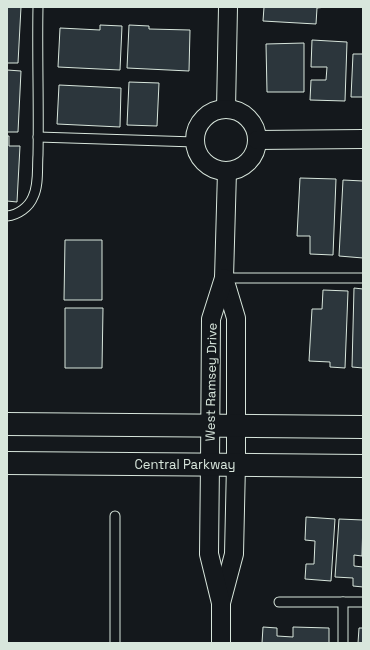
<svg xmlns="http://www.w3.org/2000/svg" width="370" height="650" font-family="'Space Grotesk',sans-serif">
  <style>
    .building { fill: #2c363c; stroke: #d8e6dc }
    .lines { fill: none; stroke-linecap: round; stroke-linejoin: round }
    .lane-casing { stroke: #d8e6dc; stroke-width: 11 }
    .street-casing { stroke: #d8e6dc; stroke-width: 20 }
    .secondary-casing { stroke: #d8e6dc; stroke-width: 24 }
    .lane { stroke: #14181c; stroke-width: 9 }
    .street { stroke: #14181c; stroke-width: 18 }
    .secondary { stroke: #14181c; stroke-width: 22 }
    .labels { text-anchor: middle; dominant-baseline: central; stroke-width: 3; stroke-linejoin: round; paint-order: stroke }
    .street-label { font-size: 13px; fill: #d8e6dc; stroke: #14181c }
  </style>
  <rect width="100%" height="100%" fill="#14181c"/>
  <!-- building -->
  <g class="building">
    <path d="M 7,7 L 21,7 L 18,63 L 7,63 Z"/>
    <path d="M 264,7 L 326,7 L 317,8 L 316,24 L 263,21 Z"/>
    <path d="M 100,25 L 122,26 L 120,70 L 58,67 L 60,28 L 100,30 Z"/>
    <path d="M 129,25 L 149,26 L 149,29 L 190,30 L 189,71 L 127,68 Z"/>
    <path d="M 312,40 L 347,42 L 345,101 L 310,100 L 311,80 L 326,80 L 327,67 L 311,67 Z"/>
    <path d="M 304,43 L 304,92 L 267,92 L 266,44 Z"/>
    <path d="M 353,54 L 363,54 L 363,97 L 351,97 Z"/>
    <path d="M 7,70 L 21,71 L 18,132 L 7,132 Z"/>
    <path d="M 129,82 L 159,83 L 157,126 L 127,125 Z"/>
    <path d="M 59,85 L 121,88 L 120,127 L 57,124 Z"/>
    <path d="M 7,136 L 9,136 L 9,146 L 20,146 L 17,202 L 7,201 Z"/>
    <path d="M 300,178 L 336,179 L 333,255 L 310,254 L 310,236 L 297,236 Z"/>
    <path d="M 343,180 L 363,181 L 363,258 L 339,256 Z"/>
    <path d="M 65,240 L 102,240 L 102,300 L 64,300 Z"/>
    <path d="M 354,288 L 363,289 L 363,368 L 352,367 Z"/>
    <path d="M 323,290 L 348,291 L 345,368 L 330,367 L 330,362 L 309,361 L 312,309 L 322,309 Z"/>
    <path d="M 65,308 L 103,308 L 102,368 L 65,368 Z"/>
    <path d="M 306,517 L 335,519 L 331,581 L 305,579 L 306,564 L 314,564 L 315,541 L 305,540 Z"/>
    <path d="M 339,519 L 363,520 L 362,556 L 354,555 L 354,566 L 363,567 L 363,587 L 353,586 L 353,578 L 335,577 Z"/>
    <path d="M 263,627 L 277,628 L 277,636 L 293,637 L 293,627 L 329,628 L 329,643 L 262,643 Z"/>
    <path d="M 359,628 L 363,628 L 363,643 L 358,643 Z"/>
  </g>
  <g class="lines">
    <defs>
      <g id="lane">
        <path d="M 38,137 L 195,142"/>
        <path d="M 7,216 C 18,215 29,207 33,197 C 39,185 37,168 38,155 C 39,105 37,56 38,7"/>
        <path d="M 224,278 L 363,278"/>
        <path d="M 279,602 L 363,602"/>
        <path d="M 115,643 L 115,516"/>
        <path d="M 343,643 L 343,602"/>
      </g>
      <g id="street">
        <path d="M 226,109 L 228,7"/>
        <circle cx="226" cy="140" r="31"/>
        <path d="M 257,140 L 363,139"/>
        <path d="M 221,603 L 234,554 L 236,464 L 236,318 L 224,278 L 227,171"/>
        <path d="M 221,643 L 221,603 L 209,554 L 210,464 L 211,319 L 224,278"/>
      </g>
      <g id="secondary">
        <path d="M 7,424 L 363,427"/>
        <path d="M 7,463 L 363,466"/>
      </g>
    </defs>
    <!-- lane casing -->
    <use href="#lane" class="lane-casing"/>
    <!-- street casing -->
    <use href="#street" class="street-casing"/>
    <!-- secondary casing -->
    <use href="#secondary" class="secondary-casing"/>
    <!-- lane -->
    <use href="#lane" class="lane"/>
    <!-- street -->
    <use href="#street" class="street"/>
    <!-- secondary -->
    <use href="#secondary" class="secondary"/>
  </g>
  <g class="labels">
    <!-- street labels -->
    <g class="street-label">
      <text transform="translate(211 382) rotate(-89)">West Ramsey Drive</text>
      <text x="185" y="464">Central Parkway</text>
    </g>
  </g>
  <!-- border -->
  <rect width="370" height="650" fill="none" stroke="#d8e6dc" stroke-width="16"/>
</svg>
